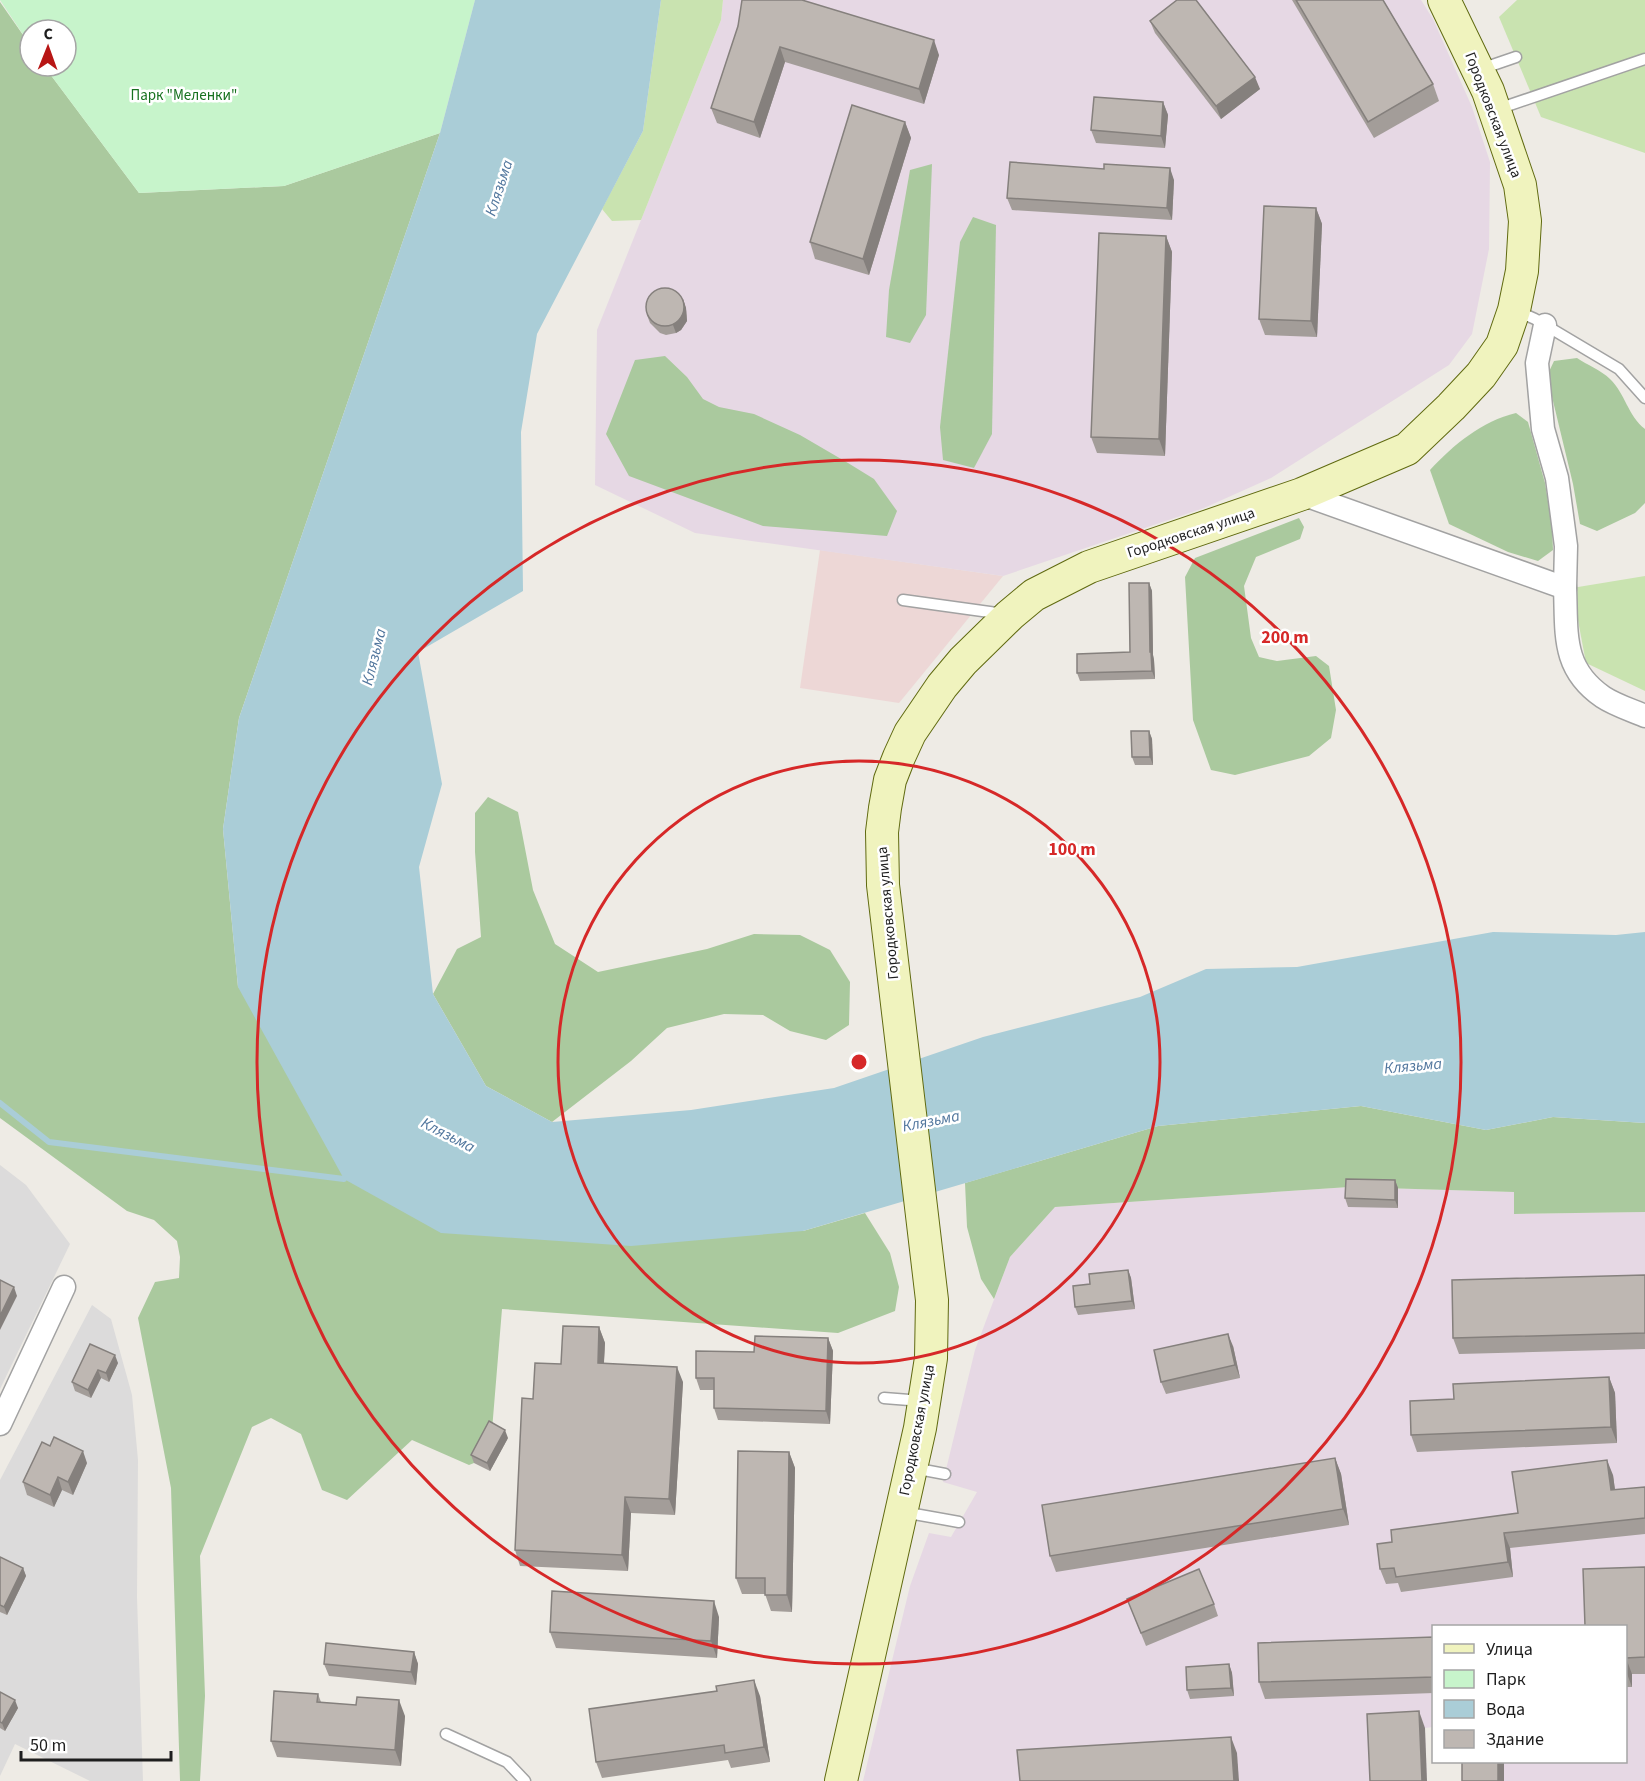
<svg xmlns="http://www.w3.org/2000/svg" width="1645" height="1781" font-family="'Source Sans 3',sans-serif">
  <style>
    .residential { fill: #dcdbdb }
    .commercial { fill: #edd7d6 }
    .industrial { fill: #e6d8e4 }
    .grass { fill: #c9e3b0 }
    .forest { fill: #aac99e }
    .park { fill: #c7f4cb }
    .water { fill: #aacdd7 }
    .lines { fill: none; stroke-linecap: round; stroke-linejoin: round }
    .stream { stroke: #aacdd7; stroke-width: 6 }
    .service-casing { stroke: #a2a2a2; stroke-width: 13 }
    .minor-casing { stroke: #a2a2a2; stroke-width: 25 }
    .secondary-casing { stroke: #606a10; stroke-width: 34 }
    .service { stroke: #fff; stroke-width: 10 }
    .minor { stroke: #fff; stroke-width: 22 }
    .secondary { stroke: #f0f3be; stroke-width: 32 }
    .wall { fill: #a39d99 }
    .shaded-wall { fill: #85807d }
    .building { fill: #beb7b2; stroke: #85807d; stroke-width: 1.5 }
    .ring { fill: none; stroke: #d62828; stroke-width: 3 }
    .labels { text-anchor: middle; dominant-baseline: central; stroke-width: 5; stroke-linejoin: round; paint-order: stroke }
    .park-label { font-size: 15px; fill: #17711f; stroke: #fff }
    .street-label { font-size: 15px; fill: #1e1e1e; stroke: #fff }
    .water-label { font-size: 16px; font-style: italic; fill: #51769d; stroke: #fff }
    .centre { fill: #d62828; stroke: #fff; stroke-width: 3 }
    .ring-label { font-size: 18px; text-anchor: middle; font-weight: bold; fill: #d62828; stroke: #fff; stroke-width: 5; stroke-linejoin: round; paint-order: stroke }
  </style>
  <rect width="100%" height="100%" fill="#eeebe5"/>
  <!-- residential -->
  <g class="residential">
    <path d="M 0,1165 L 26,1185 L 70,1244 L 0,1389 Z"/>
    <path d="M 92,1305 L 111,1319 L 132,1395 L 138,1460 L 137,1597 L 143,1781 L 90,1781 L 15,1744 L 0,1776 L 0,1480 Z"/>
  </g>
  <!-- commercial -->
  <path class="commercial" d="M 820,550 L 1003,576 L 899,703 L 800,688 Z"/>
  <!-- industrial -->
  <g class="industrial">
    <path d="M 723,0 L 1421,0 L 1433,19 L 1472,107 L 1490,162 L 1489,249 L 1472,334 L 1449,365 L 1271,478 L 1204,508 L 1003,576 L 695,533 L 595,485 L 597,330 L 721,20 Z"/>
    <path d="M 1349,1187 L 1514,1192 L 1514,1214 L 1645,1212 L 1645,1781 L 1468,1781 L 1468,1762 L 1626,1762 L 1626,1626 L 1434,1626 L 1433,1727 L 1425,1728 L 1427,1781 L 863,1781 L 910,1586 L 929,1533 L 951,1537 L 977,1492 L 943,1482 L 975,1350 L 1010,1257 L 1055,1207 Z"/>
  </g>
  <!-- grass -->
  <g class="grass">
    <path d="M 661,0 L 723,0 L 721,20 L 641,220 L 612,221 L 602,209 L 643,131 Z"/>
    <path d="M 1517,0 L 1645,0 L 1645,153 L 1541,117 L 1499,17 Z"/>
    <path d="M 1645,576 L 1645,691 L 1586,663 L 1572,588 Z"/>
  </g>
  <!-- forest -->
  <g class="forest">
    <path d="M 0,2 L 30,45 L 30,66 L 44,66 L 139,193 L 284,186 L 440,133 L 239,718 L 223,829 L 238,987 L 803,1231 L 865,1213 L 890,1253 L 899,1287 L 895,1311 L 838,1333 L 502,1309 L 492,1430 L 474,1463 L 469,1465 L 412,1440 L 347,1500 L 322,1490 L 301,1434 L 271,1418 L 252,1427 L 200,1556 L 205,1696 L 200,1781 L 180,1781 L 171,1488 L 138,1318 L 155,1282 L 179,1278 L 180,1257 L 177,1241 L 154,1220 L 127,1211 L 0,1118 Z"/>
    <path d="M 932,164 L 926,315 L 910,343 L 886,337 L 889,290 L 910,170 Z"/>
    <path d="M 973,217 L 996,225 L 992,434 L 974,468 L 943,460 L 940,427 L 960,242 Z"/>
    <path d="M 665,356 L 687,377 L 703,399 L 719,407 L 754,414 L 800,435 L 848,463 L 874,479 L 897,511 L 887,536 L 763,526 L 629,476 L 606,434 L 635,360 Z"/>
    <path d="M 1577,358 C 1587,365 1601,370 1610,379 C 1625,393 1628,416 1645,429 L 1645,503 L 1635,513 L 1597,531 L 1580,524 L 1573,484 L 1547,376 L 1554,361 Z"/>
    <path d="M 1516,413 L 1528,422 L 1545,483 L 1552,526 L 1553,550 L 1538,561 L 1508,552 L 1449,524 L 1430,470 C 1453,445 1482,421 1516,413 Z"/>
    <path d="M 1299,518 L 1304,527 L 1300,539 L 1256,557 L 1244,586 L 1251,638 L 1259,657 L 1277,661 L 1316,656 L 1329,666 L 1336,710 L 1331,738 L 1309,756 L 1235,775 L 1211,770 L 1193,720 L 1185,577 L 1195,558 Z"/>
    <path d="M 488,797 L 518,812 L 533,890 L 555,944 L 598,972 L 707,949 L 754,934 L 800,935 L 830,950 L 850,982 L 849,1025 L 826,1040 L 790,1031 L 763,1015 L 724,1014 L 667,1028 L 631,1061 L 552,1122 L 486,1086 L 433,994 L 457,949 L 481,937 L 475,852 L 475,813 Z"/>
    <path d="M 1361,1106 L 1486,1130 L 1553,1117 L 1645,1123 L 1645,1212 L 1514,1214 L 1514,1192 L 1349,1187 L 1055,1207 L 1010,1257 L 994,1299 L 981,1279 L 967,1227 L 965,1183 L 1158,1126 Z"/>
  </g>
  <!-- park -->
  <path class="park" d="M 0,0 L 475,0 L 440,133 L 284,186 L 139,193 L 44,66 L 66,66 L 66,30 L 30,30 L 30,45 Z"/>
  <!-- water -->
  <path class="water" d="M 475,0 L 661,0 L 643,131 L 537,334 L 521,432 L 523,591 L 418,652 L 442,784 L 419,867 L 433,994 L 486,1086 L 552,1122 L 691,1110 L 834,1088 L 983,1037 L 1140,997 L 1206,969 L 1297,967 L 1493,932 L 1616,935 L 1645,932 L 1645,1123 L 1553,1117 L 1486,1130 L 1361,1106 L 1158,1126 L 803,1231 L 631,1246 L 441,1233 L 344,1179 L 238,987 L 223,829 L 239,718 L 440,133 Z"/>
  <g class="lines">
    <!-- stream -->
    <path class="stream" d="M 0,1103 L 49,1142 L 344,1179"/>
    <defs>
      <g id="service">
        <path d="M 1481,69 L 1516,57"/>
        <path d="M 1498,109 L 1645,59"/>
        <path d="M 1517,311 L 1535,319 L 1619,369 L 1645,398"/>
        <path d="M 903,600 L 1004,614"/>
        <path d="M 884,1398 L 922,1401"/>
        <path d="M 913,1468 L 945,1474"/>
        <path d="M 903,1512 L 959,1522"/>
        <path d="M 446,1734 L 507,1762 L 525,1781"/>
      </g>
      <g id="minor">
        <path d="M 1545,325 L 1537,363 L 1543,429 L 1557,478 L 1566,546 L 1565,588"/>
        <path d="M 1302,494 L 1565,588 C 1567,633 1561,668 1603,697 C 1615,705 1631,710 1645,716"/>
        <path d="M 0,1424 L 64,1287"/>
      </g>
      <path id="secondary" d="M 841,1781 L 920,1428 L 931,1358 L 932,1300 L 883,885 L 882,832 L 885,808 L 890,780 L 899,757 L 910,733 L 942,686 L 963,661 L 1010,615 L 1034,595 L 1089,567 L 1302,494 L 1407,449 L 1451,407 L 1481,375 L 1502,345 L 1514,310 L 1522,271 L 1525,221 L 1520,185 L 1488,91 L 1444,0"/>
    </defs>
    <!-- service casing -->
    <use href="#service" class="service-casing"/>
    <!-- minor casing -->
    <use href="#minor" class="minor-casing"/>
    <!-- secondary casing -->
    <use href="#secondary" class="secondary-casing"/>
    <!-- service -->
    <use href="#service" class="service"/>
    <!-- minor -->
    <use href="#minor" class="minor"/>
    <!-- secondary -->
    <use href="#secondary" class="secondary"/>
  </g>
  <!-- wall -->
  <g class="wall">
    <path d="M 1292,0 L 1383,0 L 1433,84 L 1439,101 L 1374,138 Z"/>
    <path d="M 1150,21 L 1260,89 L 1221,119 L 1155,33 Z"/>
    <path d="M 738,26 L 939,55 L 924,104 L 785,62 L 760,138 L 717,123 L 711,108 Z"/>
    <path d="M 1163,102 L 1168,115 L 1165,148 L 1096,143 L 1091,130 Z"/>
    <path d="M 905,122 L 911,138 L 869,275 L 815,259 L 810,242 Z"/>
    <path d="M 1174,180 L 1172,220 L 1012,210 L 1007,198 Z"/>
    <path d="M 1316,208 L 1322,224 L 1317,337 L 1265,335 L 1259,319 Z"/>
    <path d="M 1166,236 L 1172,252 L 1165,456 L 1097,453 L 1091,437 Z"/>
    <path d="M 683,299 L 686,308 L 687,321 L 681,330 L 676,333 L 666,335 L 660,333 L 650,323 L 647,315 Z"/>
    <path d="M 1149,583 L 1152,591 L 1153,655 L 1154,660 L 1155,679 L 1080,681 L 1077,673 L 1130,652 Z"/>
    <path d="M 1149,731 L 1152,739 L 1153,765 L 1135,765 L 1132,757 Z"/>
    <path d="M 1395,1180 L 1398,1188 L 1398,1208 L 1348,1207 L 1345,1198 Z"/>
    <path d="M 1128,1270 L 1131,1278 L 1135,1309 L 1078,1315 L 1075,1307 Z"/>
    <path d="M 1645,1275 L 1645,1349 L 1459,1354 L 1453,1338 Z"/>
    <path d="M 599,1327 L 605,1343 L 604,1363 L 683,1382 L 675,1515 L 631,1513 L 628,1571 L 520,1566 L 515,1550 L 533,1399 Z"/>
    <path d="M 828,1338 L 833,1351 L 830,1424 L 718,1420 L 714,1408 L 714,1390 L 700,1390 L 696,1378 L 754,1352 Z"/>
    <path d="M 90,1344 L 118,1363 L 109,1382 L 101,1378 L 91,1398 L 75,1391 L 72,1382 Z"/>
    <path d="M 1233,1346 L 1240,1378 L 1166,1394 L 1161,1382 Z"/>
    <path d="M 1609,1377 L 1615,1393 L 1617,1443 L 1417,1452 L 1411,1435 L 1454,1399 Z"/>
    <path d="M 508,1438 L 490,1471 L 474,1463 L 471,1455 Z"/>
    <path d="M 789,1452 L 795,1468 L 792,1612 L 771,1611 L 765,1594 L 742,1594 L 736,1578 Z"/>
    <path d="M 1335,1458 L 1341,1474 L 1349,1525 L 1056,1572 L 1050,1556 Z"/>
    <path d="M 87,1463 L 73,1495 L 62,1490 L 54,1507 L 27,1495 L 23,1482 Z"/>
    <path d="M 1613,1475 L 1615,1490 L 1645,1487 L 1645,1534 L 1510,1548 L 1513,1577 L 1401,1592 L 1398,1583 L 1386,1584 L 1380,1569 L 1392,1542 L 1518,1513 Z"/>
    <path d="M 0,1557 L 23,1568 L 26,1576 L 7,1615 L 0,1612 Z"/>
    <path d="M 1645,1567 L 1645,1674 L 1632,1674 L 1632,1687 L 1626,1687 L 1626,1626 Z"/>
    <path d="M 1127,1599 L 1214,1604 L 1218,1616 L 1146,1646 Z"/>
    <path d="M 719,1617 L 717,1658 L 556,1648 L 550,1632 Z"/>
    <path d="M 1434,1637 L 1434,1693 L 1265,1699 L 1259,1682 Z"/>
    <path d="M 414,1652 L 418,1664 L 416,1685 L 329,1676 L 324,1664 Z"/>
    <path d="M 1229,1664 L 1232,1673 L 1234,1696 L 1190,1699 L 1187,1690 Z"/>
    <path d="M 0,1692 L 18,1708 L 5,1731 L 0,1728 Z"/>
    <path d="M 318,1694 L 321,1702 L 405,1716 L 401,1766 L 277,1757 L 271,1741 Z"/>
    <path d="M 760,1696 L 770,1762 L 731,1768 L 728,1760 L 602,1778 L 596,1762 Z"/>
  </g>
  <!-- shaded-wall -->
  <g class="shaded-wall">
    <path d="M 934,40 L 939,55 L 924,104 L 919,89 Z"/>
    <path d="M 780,47 L 785,62 L 760,138 L 754,122 Z"/>
    <path d="M 1255,77 L 1260,89 L 1221,119 L 1216,106 Z"/>
    <path d="M 1163,102 L 1168,115 L 1165,148 L 1161,136 Z"/>
    <path d="M 905,122 L 911,138 L 869,275 L 863,259 Z"/>
    <path d="M 1170,168 L 1174,180 L 1172,220 L 1167,208 Z"/>
    <path d="M 1316,208 L 1322,224 L 1317,337 L 1311,321 Z"/>
    <path d="M 1166,236 L 1172,252 L 1165,456 L 1159,439 Z"/>
    <path d="M 683,299 L 686,308 L 687,321 L 681,330 L 676,333 L 673,325 Z"/>
    <path d="M 1149,583 L 1152,591 L 1153,655 L 1154,660 L 1155,679 L 1152,671 L 1150,652 Z"/>
    <path d="M 1149,731 L 1152,739 L 1153,765 L 1150,757 Z"/>
    <path d="M 1395,1180 L 1398,1188 L 1398,1208 L 1395,1200 Z"/>
    <path d="M 1128,1270 L 1131,1278 L 1135,1309 L 1132,1301 Z"/>
    <path d="M 14,1287 L 17,1296 L 0,1330 L 0,1316 Z"/>
    <path d="M 599,1327 L 605,1343 L 603,1378 L 598,1363 Z"/>
    <path d="M 1228,1334 L 1233,1346 L 1240,1378 L 1235,1365 Z"/>
    <path d="M 828,1338 L 833,1351 L 830,1424 L 826,1411 Z"/>
    <path d="M 115,1355 L 118,1363 L 109,1382 L 106,1373 Z"/>
    <path d="M 677,1367 L 683,1382 L 675,1515 L 669,1499 Z"/>
    <path d="M 98,1370 L 101,1378 L 91,1398 L 88,1390 Z"/>
    <path d="M 1609,1377 L 1615,1393 L 1617,1443 L 1611,1427 Z"/>
    <path d="M 505,1430 L 508,1438 L 490,1471 L 487,1463 Z"/>
    <path d="M 83,1451 L 87,1463 L 73,1495 L 68,1482 Z"/>
    <path d="M 789,1452 L 795,1468 L 792,1612 L 787,1595 Z"/>
    <path d="M 1335,1458 L 1341,1474 L 1349,1525 L 1343,1509 Z"/>
    <path d="M 1607,1460 L 1613,1475 L 1617,1505 L 1611,1490 Z"/>
    <path d="M 58,1477 L 62,1490 L 54,1507 L 50,1495 Z"/>
    <path d="M 625,1497 L 631,1513 L 628,1571 L 622,1555 Z"/>
    <path d="M 1504,1533 L 1510,1548 L 1513,1577 L 1508,1562 Z"/>
    <path d="M 23,1568 L 26,1576 L 7,1615 L 4,1607 Z"/>
    <path d="M 714,1601 L 719,1617 L 717,1658 L 711,1641 Z"/>
    <path d="M 414,1652 L 418,1664 L 416,1685 L 411,1672 Z"/>
    <path d="M 1626,1658 L 1632,1674 L 1632,1687 L 1626,1671 Z"/>
    <path d="M 1229,1664 L 1232,1673 L 1234,1696 L 1231,1688 Z"/>
    <path d="M 754,1680 L 760,1696 L 770,1762 L 764,1747 Z"/>
    <path d="M 15,1700 L 18,1708 L 5,1731 L 2,1723 Z"/>
    <path d="M 399,1700 L 405,1716 L 401,1766 L 395,1750 Z"/>
    <path d="M 1419,1711 L 1425,1728 L 1427,1781 L 1422,1781 Z"/>
    <path d="M 1231,1737 L 1237,1753 L 1239,1781 L 1234,1781 Z"/>
    <rect x="1498" y="1761" width="6" height="20"/>
  </g>
  <!-- building -->
  <g class="building">
    <path d="M 742,0 L 802,0 L 934,40 L 919,89 L 780,47 L 754,122 L 711,108 L 738,26 Z"/>
    <path d="M 1177,0 L 1196,0 L 1255,77 L 1216,106 L 1150,21 Z"/>
    <path d="M 1296,0 L 1383,0 L 1433,84 L 1368,122 Z"/>
    <path d="M 1094,97 L 1163,102 L 1161,136 L 1091,130 Z"/>
    <path d="M 852,105 L 905,122 L 863,259 L 810,242 Z"/>
    <path d="M 1010,162 L 1104,169 L 1104,164 L 1170,168 L 1167,208 L 1007,198 Z"/>
    <path d="M 1264,206 L 1316,208 L 1311,321 L 1259,319 Z"/>
    <path d="M 1099,233 L 1166,236 L 1159,439 L 1091,437 Z"/>
    <circle cx="665" cy="307" r="19"/>
    <path d="M 1129,583 L 1149,583 L 1150,652 L 1151,652 L 1152,671 L 1077,673 L 1077,654 L 1130,652 Z"/>
    <path d="M 1131,731 L 1149,731 L 1150,757 L 1132,757 Z"/>
    <path d="M 1346,1179 L 1395,1180 L 1395,1200 L 1345,1198 Z"/>
    <path d="M 1128,1270 L 1132,1301 L 1075,1307 L 1073,1286 L 1090,1284 L 1089,1274 Z"/>
    <path d="M 1645,1275 L 1645,1333 L 1453,1338 L 1452,1280 Z"/>
    <path d="M 0,1280 L 14,1287 L 0,1316 Z"/>
    <path d="M 563,1326 L 599,1327 L 598,1363 L 677,1367 L 669,1499 L 625,1497 L 622,1555 L 515,1550 L 522,1398 L 533,1399 L 535,1363 L 561,1364 Z"/>
    <path d="M 1228,1334 L 1235,1365 L 1161,1382 L 1154,1350 Z"/>
    <path d="M 755,1336 L 828,1338 L 826,1411 L 714,1408 L 714,1378 L 696,1378 L 696,1351 L 754,1352 Z"/>
    <path d="M 90,1344 L 115,1355 L 106,1373 L 98,1370 L 88,1390 L 72,1382 Z"/>
    <path d="M 1609,1377 L 1611,1427 L 1411,1435 L 1410,1401 L 1454,1399 L 1453,1384 Z"/>
    <path d="M 489,1421 L 505,1430 L 487,1463 L 471,1455 Z"/>
    <path d="M 54,1437 L 83,1451 L 68,1482 L 58,1477 L 50,1495 L 23,1482 L 42,1442 L 50,1446 Z"/>
    <path d="M 738,1451 L 789,1452 L 787,1595 L 765,1595 L 765,1578 L 736,1578 Z"/>
    <path d="M 1335,1458 L 1343,1509 L 1050,1556 L 1042,1505 Z"/>
    <path d="M 1607,1460 L 1611,1490 L 1645,1487 L 1645,1518 L 1504,1533 L 1508,1562 L 1396,1577 L 1394,1568 L 1380,1569 L 1377,1544 L 1392,1542 L 1391,1530 L 1518,1513 L 1512,1472 Z"/>
    <path d="M 0,1557 L 23,1568 L 4,1607 L 0,1605 Z"/>
    <path d="M 1645,1567 L 1645,1657 L 1626,1658 L 1626,1671 L 1626,1626 L 1585,1626 L 1583,1569 Z"/>
    <path d="M 1199,1569 L 1214,1604 L 1141,1633 L 1127,1599 Z"/>
    <path d="M 552,1591 L 714,1601 L 711,1641 L 550,1632 Z"/>
    <path d="M 1434,1637 L 1434,1677 L 1259,1682 L 1258,1643 Z"/>
    <path d="M 326,1643 L 414,1652 L 411,1672 L 324,1664 Z"/>
    <path d="M 1229,1664 L 1231,1688 L 1187,1690 L 1186,1667 Z"/>
    <path d="M 754,1680 L 764,1747 L 725,1753 L 724,1745 L 596,1762 L 589,1709 L 717,1691 L 716,1686 Z"/>
    <path d="M 274,1691 L 318,1694 L 317,1702 L 356,1705 L 357,1697 L 399,1700 L 395,1750 L 271,1741 Z"/>
    <path d="M 0,1692 L 15,1700 L 2,1723 L 0,1722 Z"/>
    <path d="M 1419,1711 L 1422,1781 L 1370,1781 L 1367,1714 Z"/>
    <path d="M 1231,1737 L 1234,1781 L 1020,1781 L 1017,1750 Z"/>
    <rect x="1462" y="1761" width="36" height="20"/>
  </g>
  <!-- distance rings -->
  <g class="ring">
    <circle cx="859" cy="1062" r="301"/>
    <circle cx="859" cy="1062" r="602"/>
  </g>
  <g class="labels">
    <!-- park labels -->
    <g class="park-label">
      <text x="184" y="95">Парк "Меленки"</text>
    </g>
    <!-- street labels -->
    <g class="street-label">
      <text transform="translate(1493 115) rotate(69)">Городковская улица</text>
      <text transform="translate(1191 533) rotate(-18)">Городковская улица</text>
      <text transform="translate(888 913) rotate(-95)">Городковская улица</text>
      <text transform="translate(917 1430) rotate(-79)">Городковская улица</text>
    </g>
    <!-- water labels -->
    <g class="water-label">
      <text transform="translate(499 188) rotate(-72)">Клязьма</text>
      <text transform="translate(374 657) rotate(-76)">Клязьма</text>
      <text transform="translate(1413 1066) rotate(-5)">Клязьма</text>
      <text transform="translate(931 1121) rotate(-11)">Клязьма</text>
      <text transform="translate(448 1135) rotate(27)">Клязьма</text>
    </g>
  </g>
  <circle cx="859" cy="1062" r="9" class="centre"/>
  <g class="ring-label">
    <text x="1285" y="643">200 m</text>
    <text x="1072" y="855">100 m</text>
  </g>
  <!-- legend -->
  <rect x="1432" y="1625" width="195" height="138" fill="#ffffff" stroke="#a5a5a5" stroke-width="1.5"/>
  <rect x="1444" y="1644" width="30" height="9" fill="#f0f3be" stroke="#a5a5a5" stroke-width="1.5"/>
  <text x="1486" y="1655" font-size="18" fill="#1e1e1e">Улица</text>
  <rect x="1444" y="1670" width="30" height="18" fill="#c7f4cb" stroke="#a5a5a5" stroke-width="1.5"/>
  <text x="1486" y="1685" font-size="18" fill="#1e1e1e">Парк</text>
  <rect x="1444" y="1700" width="30" height="18" fill="#aacdd7" stroke="#a5a5a5" stroke-width="1.5"/>
  <text x="1486" y="1715" font-size="18" fill="#1e1e1e">Вода</text>
  <rect x="1444" y="1730" width="30" height="18" fill="#beb7b2" stroke="#a5a5a5" stroke-width="1.5"/>
  <text x="1486" y="1745" font-size="18" fill="#1e1e1e">Здание</text>
  <!-- north arrow -->
  <g transform="translate(48 48) rotate(1)"><circle r="28" fill="#ffffff" stroke="#a5a5a5" stroke-width="1.5"/>
  <path d="M0-4.5L10 22L0 15L-10 22Z" fill="#b81615"/>
  <text y="-9" font-size="16" font-weight="bold" text-anchor="middle" fill="#1e1e1e">С</text>
  </g>
  <!-- scale -->
  <path d="M21 1751v9h150v-9" fill="none" stroke="#1e1e1e" stroke-width="3"/>
  <text x="30" y="1751" font-size="18" fill="#1e1e1e" stroke="#ffffff" stroke-width="4.5" paint-order="stroke">50 m</text>
</svg>
